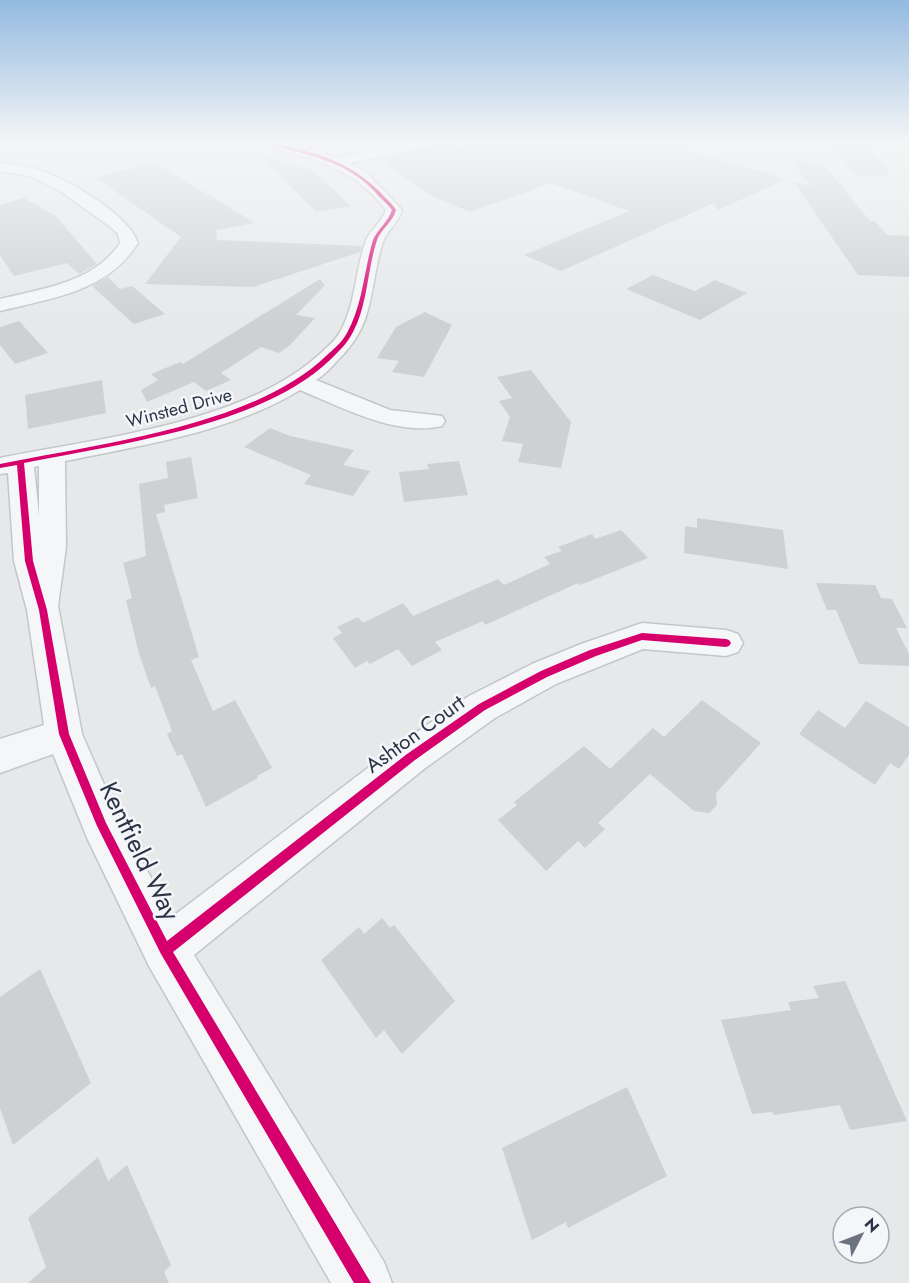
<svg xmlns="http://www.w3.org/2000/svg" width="909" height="1283" font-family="Jost,sans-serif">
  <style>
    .building { fill: #ced0d3 }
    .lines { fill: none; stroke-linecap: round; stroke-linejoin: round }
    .minor-casing { stroke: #c4c6c8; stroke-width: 3 }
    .highway-casing { stroke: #b8bbbf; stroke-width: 3 }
    .minor { fill: #f5f6f7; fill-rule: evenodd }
    .highway { fill: #f8f8f8; fill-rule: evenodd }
    .cycleway-casing { stroke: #f4f6f9; stroke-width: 4 }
    .cycleway { fill: #d6006c; fill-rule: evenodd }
    .labels { text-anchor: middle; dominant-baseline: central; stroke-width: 5; stroke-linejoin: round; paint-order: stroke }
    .far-street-label { font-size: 18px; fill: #2b3445; stroke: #f4f6f9 }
    .street-label { font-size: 21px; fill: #2b3445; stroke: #f4f6f9 }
    .near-street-label { font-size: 26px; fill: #2b3445; stroke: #f4f6f9 }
  </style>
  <rect width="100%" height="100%" fill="#e6e8ea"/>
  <!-- building -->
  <g class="building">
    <path d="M 437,142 L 452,142 L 452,150 L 479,142 L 662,142 L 786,179 L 718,210 L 714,203 L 561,271 L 524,255 L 629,211 L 551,183 L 470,212 L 432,196 L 381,161 L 389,160 L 385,158 L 429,148 Z"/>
    <path d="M 826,142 L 862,142 L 890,172 L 885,172 L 890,177 L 857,176 Z"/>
    <path d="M 262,156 L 312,170 L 351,206 L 316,212 Z"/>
    <path d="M 792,161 L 822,162 L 870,221 L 875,221 L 887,235 L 909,236 L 909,277 L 858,275 L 793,181 L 810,186 Z"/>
    <path d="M 154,162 L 255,223 L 216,230 L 217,240 L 362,246 L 360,252 L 253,287 L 145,284 L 181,237 L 96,178 Z"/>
    <path d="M 24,198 L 56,216 L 97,264 L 79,274 L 67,263 L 14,276 L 0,255 L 0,205 Z"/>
    <path d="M 653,275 L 695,291 L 715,280 L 747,293 L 700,320 L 626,289 Z"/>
    <path d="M 108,277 L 120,289 L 132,286 L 165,314 L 134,324 L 92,286 Z"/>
    <path d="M 320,279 L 325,285 L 296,315 L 315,318 L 290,345 L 279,353 L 261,347 L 221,373 L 231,380 L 206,391 L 194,382 L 147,402 L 141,390 L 158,380 L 151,374 L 180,362 L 183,364 Z"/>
    <path d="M 425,312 L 452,325 L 424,377 L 392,372 L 399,361 L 377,358 L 396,327 Z"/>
    <path d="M 19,321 L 48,353 L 15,364 L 0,345 L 0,327 Z"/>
    <path d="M 531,370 L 571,422 L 561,468 L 518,462 L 523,444 L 502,441 L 510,417 L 499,401 L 512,398 L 497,377 Z"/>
    <path d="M 102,380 L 106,413 L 28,429 L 25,395 Z"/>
    <path d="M 270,428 L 290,436 L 354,450 L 343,465 L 370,471 L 353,496 L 304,484 L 311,475 L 244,447 Z"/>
    <path d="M 191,457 L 198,498 L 164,505 L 165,512 L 156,514 L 199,657 L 191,660 L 213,711 L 235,700 L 272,768 L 257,776 L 258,778 L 206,807 L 182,754 L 177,756 L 167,734 L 172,731 L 155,686 L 151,688 L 139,654 L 126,600 L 132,598 L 123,563 L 146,556 L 139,484 L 168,478 L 166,462 Z"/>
    <path d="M 459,461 L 468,495 L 404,502 L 399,472 L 429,469 L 427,464 Z"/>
    <path d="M 697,518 L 783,530 L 788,569 L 684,553 L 685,526 L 697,528 Z"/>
    <path d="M 621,530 L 648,558 L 580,585 L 578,583 L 485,625 L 483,621 L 435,642 L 442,650 L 412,666 L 398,649 L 370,664 L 367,661 L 355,668 L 333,638 L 342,633 L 337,627 L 358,617 L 363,623 L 403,603 L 413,616 L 498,579 L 504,585 L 550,564 L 544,557 L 562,551 L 558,547 L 592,534 L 595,539 Z"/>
    <path d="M 816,583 L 875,585 L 881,598 L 892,599 L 907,628 L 896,628 L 909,654 L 909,666 L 859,664 L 836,610 L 827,610 Z"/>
    <path d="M 702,700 L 761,743 L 716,793 L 717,805 L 709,813 L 694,811 L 650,774 L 598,823 L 605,829 L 585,848 L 578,841 L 546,871 L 498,820 L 517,805 L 514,802 L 584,746 L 610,769 L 653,728 L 664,737 Z"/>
    <path d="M 866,701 L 909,727 L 909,755 L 899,769 L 890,763 L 875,785 L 799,734 L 818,710 L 845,728 Z"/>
    <path d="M 382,918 L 390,928 L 394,925 L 455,1001 L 402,1054 L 384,1030 L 376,1038 L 321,960 L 359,927 L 364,934 Z"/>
    <path d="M 40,969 L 91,1083 L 13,1145 L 0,1108 L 0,997 Z"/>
    <path d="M 845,981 L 907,1121 L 850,1130 L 840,1105 L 774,1115 L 772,1112 L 752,1114 L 721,1020 L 791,1010 L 788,1002 L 819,998 L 813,986 Z"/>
    <path d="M 627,1087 L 667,1176 L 568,1228 L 566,1222 L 532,1240 L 502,1148 Z"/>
    <path d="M 98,1157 L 108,1181 L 127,1165 L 171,1265 L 164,1272 L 169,1283 L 28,1283 L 46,1267 L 28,1218 Z"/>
  </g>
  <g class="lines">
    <defs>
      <g id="minor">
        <path d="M 259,142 L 283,142 L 337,158 L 408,142 L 435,142 L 429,146 L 350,163 L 369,175 L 402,210 C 399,223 387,230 383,242 C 368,289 377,323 337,361 C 331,368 324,375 316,380 L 390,410 L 442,416 L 445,421 L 442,426 C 397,437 341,407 300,390 C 231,432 144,445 65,461 L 66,547 L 58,606 L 82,734 L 116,812 L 172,917 L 398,745 L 469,696 L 532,664 L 581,644 L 642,623 L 726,630 L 738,634 L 743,643 L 738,652 L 726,656 L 643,649 L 556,684 L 495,718 L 424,769 L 194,955 L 384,1262 L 392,1283 L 331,1283 L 149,966 L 88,840 L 53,754 L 0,773 L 0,739 L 44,725 L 27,610 L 14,561 L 8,473 L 0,474 L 0,458 C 99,438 245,424 322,352 C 328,346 335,341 340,332 C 356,304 355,270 366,240 C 371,229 382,222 386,210 C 352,166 311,158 260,145 ZM 39,466 L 39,516 L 34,467 Z"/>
        <path d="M 0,163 C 14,164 28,166 42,171 C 70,181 128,214 138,243 C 107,292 52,298 0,311 L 0,299 C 42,289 95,282 120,243 L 118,234 L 112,228 L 57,189 L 29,176 L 0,171 Z"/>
      </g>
      <path id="highway" d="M 901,142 L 909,142 L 909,149 L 904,148 Z"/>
    </defs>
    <!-- minor casing -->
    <use href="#minor" class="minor-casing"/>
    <!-- highway casing -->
    <use href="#highway" class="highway-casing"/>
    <!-- minor -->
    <use href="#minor" class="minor"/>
    <!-- highway -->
    <use href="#highway" class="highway"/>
    <defs>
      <path id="cycleway" d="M 263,142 C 274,142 285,146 295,148 C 330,157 355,167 381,193 C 386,199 392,203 396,210 C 393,222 381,229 377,240 C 367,270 368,304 353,332 C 347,344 339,351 330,360 C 260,427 116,444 24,463 L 33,561 L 47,610 L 69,734 L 106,823 L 167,941 L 407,754 L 479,704 L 541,671 L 590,650 L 642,633 L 726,639 L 729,640 L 731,643 L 729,646 L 726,647 L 642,640 L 596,656 L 547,677 L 485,710 L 415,760 L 173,952 L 371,1283 L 354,1283 L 161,954 L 97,826 L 59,734 L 39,610 L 25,561 L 17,465 L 0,468 L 0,464 C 98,444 253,426 326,356 C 334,349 342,342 347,333 C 363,304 364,270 373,240 C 378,229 388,222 392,210 C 387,203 381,199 376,193 C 344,158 306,156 263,142 Z"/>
    </defs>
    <!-- cycleway casing -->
    <use href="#cycleway" class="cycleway-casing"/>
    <!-- cycleway -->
    <use href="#cycleway" class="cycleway"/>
  </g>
  <!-- sky -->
  <linearGradient id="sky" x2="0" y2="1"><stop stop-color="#93bae0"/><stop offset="0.44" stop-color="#f4f5f6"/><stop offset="1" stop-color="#f4f5f6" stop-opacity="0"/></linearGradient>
  <rect width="909" height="322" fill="url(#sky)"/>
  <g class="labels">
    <!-- far-street labels -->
    <g class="far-street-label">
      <text transform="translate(179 408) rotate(-15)">Winsted Drive</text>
    </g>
    <!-- street labels -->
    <g class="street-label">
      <text transform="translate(415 734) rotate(-36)">Ashton Court</text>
    </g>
    <!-- near-street labels -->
    <g class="near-street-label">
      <text transform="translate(140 851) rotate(64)">Kentfield Way</text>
    </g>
  </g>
  <!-- north arrow -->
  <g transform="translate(861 1235) rotate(48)"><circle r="28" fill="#f4f6f9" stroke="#a4a8b1" stroke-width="1.5"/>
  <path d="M0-4.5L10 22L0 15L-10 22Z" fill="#6c737f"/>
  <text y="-9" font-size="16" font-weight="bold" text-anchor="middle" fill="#2b3445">N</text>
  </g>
</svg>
